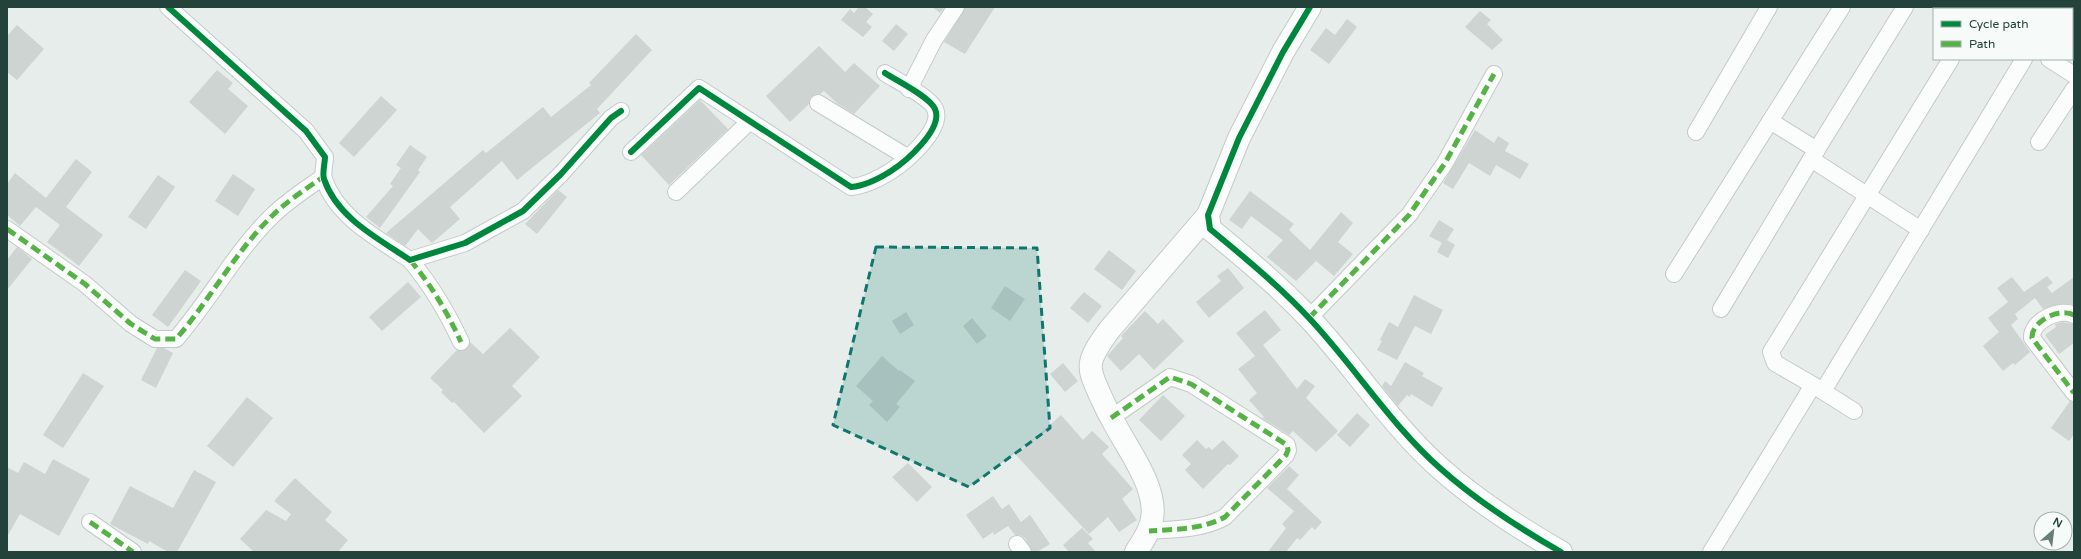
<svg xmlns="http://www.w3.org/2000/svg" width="2081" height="559" font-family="'Varela Round',sans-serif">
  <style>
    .building { fill: #ced4d2 }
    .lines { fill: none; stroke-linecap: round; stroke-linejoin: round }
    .street-casing { stroke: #c4cac7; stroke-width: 18 }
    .secondary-casing { stroke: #c3cac7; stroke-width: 24 }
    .street { stroke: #fbfcfc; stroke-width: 16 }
    .secondary { stroke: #fbfcfc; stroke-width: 22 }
    .quiet { stroke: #55b346; stroke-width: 5; stroke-dasharray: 10 5; stroke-linecap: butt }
    .cycleway-casing { stroke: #f6fbf9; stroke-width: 8 }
    .cycleway { stroke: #00873e; stroke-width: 6 }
    .marked { fill: #0f766e; fill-opacity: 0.2; stroke: #0f766e; stroke-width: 3; stroke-dasharray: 8 5; stroke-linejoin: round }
  </style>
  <rect width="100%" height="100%" fill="#e7edea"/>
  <!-- building -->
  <g class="building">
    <path d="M 859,7 L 865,7 L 873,14 L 866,22 L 872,27 L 863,37 L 841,20 L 850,9 L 854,13 Z"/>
    <path d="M 932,7 L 945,7 L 940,13 Z"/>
    <path d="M 965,7 L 995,7 L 965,54 L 944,42 Z"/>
    <path d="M 1480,11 L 1491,20 L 1487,24 L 1503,40 L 1492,50 L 1465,27 Z"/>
    <path d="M 1347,19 L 1357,27 L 1329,64 L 1310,50 L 1326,28 L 1335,35 Z"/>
    <path d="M 896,24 L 908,34 L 894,51 L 882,41 Z"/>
    <path d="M 17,25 L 44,49 L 17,80 L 7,72 L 7,36 Z"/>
    <path d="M 636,34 L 652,50 L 597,109 L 600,113 L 517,180 L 502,161 L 450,207 L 460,219 L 432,243 L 418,229 L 405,246 L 386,233 L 483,150 L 486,153 L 543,107 L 551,117 L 591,85 L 589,83 Z"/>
    <path d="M 819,46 L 845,72 L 854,63 L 880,86 L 854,114 L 838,104 L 824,91 L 820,94 L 814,95 L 810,98 L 809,104 L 790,122 L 766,96 Z"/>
    <path d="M 217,70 L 233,83 L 228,89 L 248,106 L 225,134 L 189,102 Z"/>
    <path d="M 381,96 L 397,110 L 354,157 L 339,143 Z"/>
    <path d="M 700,100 L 728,129 L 669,185 L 641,155 Z"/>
    <path d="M 1475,130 L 1494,143 L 1498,136 L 1509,143 L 1505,151 L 1529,164 L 1520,179 L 1496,165 L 1490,176 L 1469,163 L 1453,189 L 1443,183 Z"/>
    <path d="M 410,145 L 427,157 L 418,170 L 420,172 L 380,228 L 366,217 L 393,186 L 390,184 L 401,168 L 396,165 Z"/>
    <path d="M 76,159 L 92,172 L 66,207 L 103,235 L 79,266 L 47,242 L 60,225 L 36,207 L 20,226 L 7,215 L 7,184 L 15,173 L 46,198 Z"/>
    <path d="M 233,174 L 255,189 L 238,216 L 215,201 Z"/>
    <path d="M 158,175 L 175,187 L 146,229 L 128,217 Z"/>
    <path d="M 558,190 L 567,197 L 537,234 L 525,224 Z"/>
    <path d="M 1250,191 L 1294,224 L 1289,230 L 1310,250 L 1341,212 L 1353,223 L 1338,242 L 1353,254 L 1334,276 L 1316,261 L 1296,281 L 1267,257 L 1283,240 L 1251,216 L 1242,229 L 1229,220 Z"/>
    <path d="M 1439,220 L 1454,229 L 1447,240 L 1455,245 L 1448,258 L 1437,252 L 1442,243 L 1429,236 Z"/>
    <path d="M 17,247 L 32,259 L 7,290 L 7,260 Z"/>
    <path d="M 1109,250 L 1136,271 L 1122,290 L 1094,269 Z"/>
    <path d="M 1228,268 L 1244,288 L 1209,318 L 1196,302 L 1221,281 L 1217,276 Z"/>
    <path d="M 185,270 L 201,281 L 168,327 L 152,315 Z"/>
    <path d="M 2047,276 L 2053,283 L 2047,287 L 2052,293 L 2074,277 L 2074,305 L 2059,304 L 2043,309 L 2035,298 L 2015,314 L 2018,319 L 2011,325 L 2030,352 L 2015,365 L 2013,363 L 2003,371 L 1983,346 L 1999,332 L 1988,318 L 2008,302 L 1997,288 L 2012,277 L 2024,292 Z"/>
    <path d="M 408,282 L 421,297 L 382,331 L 369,317 Z"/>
    <path d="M 1005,286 L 1025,299 L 1010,321 L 991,308 Z"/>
    <path d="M 1084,292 L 1102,306 L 1088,323 L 1070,308 Z"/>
    <path d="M 1414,295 L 1443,310 L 1431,334 L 1415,326 L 1397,360 L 1377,350 L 1382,341 L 1380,340 L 1389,322 L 1398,327 Z"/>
    <path d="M 1265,310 L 1281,330 L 1263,345 L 1297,389 L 1305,379 L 1315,386 L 1306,398 L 1338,431 L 1316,452 L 1293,431 L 1289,435 L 1262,418 L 1264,417 L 1249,400 L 1257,393 L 1238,369 L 1255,356 L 1236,333 Z"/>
    <path d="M 1145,311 L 1158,324 L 1163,319 L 1184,341 L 1154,370 L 1139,354 L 1121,371 L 1107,356 L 1123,338 L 1121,336 Z"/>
    <path d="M 906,312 L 914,325 L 900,334 L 892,321 Z"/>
    <path d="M 972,318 L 987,336 L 977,344 L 963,326 Z"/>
    <path d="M 2062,322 L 2074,324 L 2074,343 L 2059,354 L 2045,335 L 2056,327 L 2055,324 Z"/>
    <path d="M 510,328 L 540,357 L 512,386 L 522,396 L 484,433 L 454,402 L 452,403 L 441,392 L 443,390 L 430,378 L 457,350 L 465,350 L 470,342 L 483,354 Z"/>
    <path d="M 157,348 L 164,348 L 173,353 L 156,388 L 141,380 Z"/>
    <path d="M 882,356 L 899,371 L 900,370 L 915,381 L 896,404 L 900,407 L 887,422 L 869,405 L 873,401 L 856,386 Z"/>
    <path d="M 1405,362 L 1424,373 L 1422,376 L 1443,388 L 1432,407 L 1411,394 L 1410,397 L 1407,395 L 1398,406 L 1382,386 L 1385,381 L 1391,386 Z"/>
    <path d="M 1063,363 L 1078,381 L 1065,392 L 1050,374 Z"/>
    <path d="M 83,373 L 104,386 L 63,448 L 43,435 Z"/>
    <path d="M 1163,395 L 1185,416 L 1161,441 L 1139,420 Z"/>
    <path d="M 247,397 L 273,418 L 233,467 L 207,446 Z"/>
    <path d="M 2070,401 L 2074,402 L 2074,434 L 2069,441 L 2051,428 Z"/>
    <path d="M 1357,413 L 1370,425 L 1350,447 L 1337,435 Z"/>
    <path d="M 1061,415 L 1083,440 L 1092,431 L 1109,447 L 1102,454 L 1133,489 L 1122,499 L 1137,520 L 1119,532 L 1108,517 L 1089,534 L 1016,455 Z"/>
    <path d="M 1197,440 L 1206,449 L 1209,447 L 1212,450 L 1223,440 L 1239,456 L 1230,465 L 1228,464 L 1203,489 L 1185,470 L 1191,464 L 1182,455 Z"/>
    <path d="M 53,459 L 90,479 L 59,536 L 20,514 L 7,537 L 7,467 L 18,473 L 24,462 L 45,474 Z"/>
    <path d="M 908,463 L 932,487 L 917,502 L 892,477 Z"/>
    <path d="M 1289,466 L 1299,475 L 1287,489 L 1322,522 L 1315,530 L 1312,527 L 1300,540 L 1297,538 L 1286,552 L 1268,552 L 1286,528 L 1282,524 L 1294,511 L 1267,488 Z"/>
    <path d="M 194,470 L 216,482 L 177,552 L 168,552 L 149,541 L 148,544 L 110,524 L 130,486 L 173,508 Z"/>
    <path d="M 295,478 L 332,512 L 325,520 L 348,540 L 338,552 L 254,552 L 240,539 L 266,510 L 286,521 L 291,514 L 274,501 Z"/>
    <path d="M 993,496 L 1002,509 L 1009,504 L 1021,522 L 1030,515 L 1050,544 L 1037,552 L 1032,552 L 1025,538 L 1020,535 L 1015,535 L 1008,526 L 994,535 L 993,532 L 983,539 L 966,515 Z"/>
    <path d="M 1082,528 L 1093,539 L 1088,543 L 1096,552 L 1069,552 L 1063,545 Z"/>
  </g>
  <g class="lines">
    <defs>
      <g id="street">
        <path d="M 168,7 L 306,131 L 325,157 C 325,163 322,173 324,179 C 337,218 379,239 410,260 L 465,243 L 523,211 L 561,174 L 611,118 L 621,111"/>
        <path d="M 1968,7 L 1971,9"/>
        <path d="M 2049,59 L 2074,75"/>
        <path d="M 909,89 L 934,40 L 956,7"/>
        <path d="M 818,103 L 907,157"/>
        <path d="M 1770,121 L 1817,150"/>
        <path d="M 1696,132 L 1769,7"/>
        <path d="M 2039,142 L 2074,89"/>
        <path d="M 631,152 L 699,88 L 851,187 C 864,186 880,178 891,171 C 905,162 944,129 935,109 C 930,97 897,81 885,73"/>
        <path d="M 1811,159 L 1905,7"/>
        <path d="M 676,192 L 750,121"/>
        <path d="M 7,229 L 85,284 L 131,324 L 155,339 L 176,339 C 210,300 235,252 272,216 C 287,201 306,189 323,177"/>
        <path d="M 410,260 C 432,286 447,312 461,342"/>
        <path d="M 1674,274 L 1842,7"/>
        <path d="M 1721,309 L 1811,159 L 1921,230"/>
        <path d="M 2074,315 C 2060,307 2031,321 2032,338 L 2074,393"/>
        <path d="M 1309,318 L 1409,215 L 1445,163 L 1494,74"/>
        <path d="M 1813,385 L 1775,363 L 1771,352 L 1951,59"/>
        <path d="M 1823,391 L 2024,59"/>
        <path d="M 1111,418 L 1170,377 L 1191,384 L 1287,445 L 1288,450 L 1286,455 L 1225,517 C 1201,530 1175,529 1149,531"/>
        <path d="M 90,522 L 133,552"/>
        <path d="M 1017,544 L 1023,552"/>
        <path d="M 1711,552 L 1813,385 L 1854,411"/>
      </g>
      <g id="secondary">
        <path d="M 1310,7 L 1283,52 L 1239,138 L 1208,215 L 1210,229 C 1244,257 1279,286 1309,318 C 1355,367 1391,425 1441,469 C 1477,501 1519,528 1561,552"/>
        <path d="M 1136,552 C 1142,542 1150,532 1152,519 C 1158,487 1126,447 1112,419 C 1107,411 1104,403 1100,395 C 1096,385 1089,373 1091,363 C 1093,351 1103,339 1110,329 L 1208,215"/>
      </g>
    </defs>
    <!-- street casing -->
    <use href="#street" class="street-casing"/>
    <!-- secondary casing -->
    <use href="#secondary" class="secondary-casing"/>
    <!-- street -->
    <use href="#street" class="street"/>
    <!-- secondary -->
    <use href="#secondary" class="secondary"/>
    <!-- quiet -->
    <g class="quiet">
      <path d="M 7,229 L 85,284 L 131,324 L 155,339 L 176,339 C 210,300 235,252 272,216 C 287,201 306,189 323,177"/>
      <path d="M 410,260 C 432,286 447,312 461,342"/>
      <path d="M 2074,315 C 2060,307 2031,321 2032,338 L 2074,393"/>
      <path d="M 1309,318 L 1409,215 L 1445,163 L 1494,74"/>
      <path d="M 1111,418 L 1170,377 L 1191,384 L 1287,445 L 1288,450 L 1286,455 L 1225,517 C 1201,530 1175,529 1149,531"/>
      <path d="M 90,522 L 133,552"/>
    </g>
    <defs>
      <g id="cycleway">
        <path d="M 168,7 L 306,131 L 325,157 C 325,163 322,173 324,179 C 337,218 379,239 410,260 L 465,243 L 523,211 L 561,174 L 611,118 L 621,111"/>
        <path d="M 1310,7 L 1283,52 L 1239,138 L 1208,215 L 1210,229 C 1244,257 1279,286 1309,318 C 1355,367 1391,425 1441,469 C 1477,501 1519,528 1561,552"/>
        <path d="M 631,152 L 699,88 L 851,187 C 864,186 880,178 891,171 C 905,162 944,129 935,109 C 930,97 897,81 885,73"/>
      </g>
    </defs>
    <!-- cycleway casing -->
    <use href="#cycleway" class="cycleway-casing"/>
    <!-- cycleway -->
    <use href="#cycleway" class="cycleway"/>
  </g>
  <!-- marked area -->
  <path class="marked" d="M 876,247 L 1037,248 L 1050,428 L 969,487 L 833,425 Z"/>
  <!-- border -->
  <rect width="2081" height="559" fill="none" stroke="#23423a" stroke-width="16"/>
  <!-- legend -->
  <rect x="1933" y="8" width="140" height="52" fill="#f6fbf9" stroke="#a2b1ad"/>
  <rect x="1941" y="21" width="20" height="6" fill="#00873e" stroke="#a2b1ad"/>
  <text x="1969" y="28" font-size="12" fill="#23423a">Cycle path</text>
  <rect x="1941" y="41" width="20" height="6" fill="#55b346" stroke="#a2b1ad"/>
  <text x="1969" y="48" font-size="12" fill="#23423a">Path</text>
  <!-- north arrow -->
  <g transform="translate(2053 531) rotate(28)"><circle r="19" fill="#f6fbf9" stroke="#a2b1ad"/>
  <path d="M0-3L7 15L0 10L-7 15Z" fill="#687e78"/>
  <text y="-6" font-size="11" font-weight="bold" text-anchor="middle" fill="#23423a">N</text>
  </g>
</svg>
